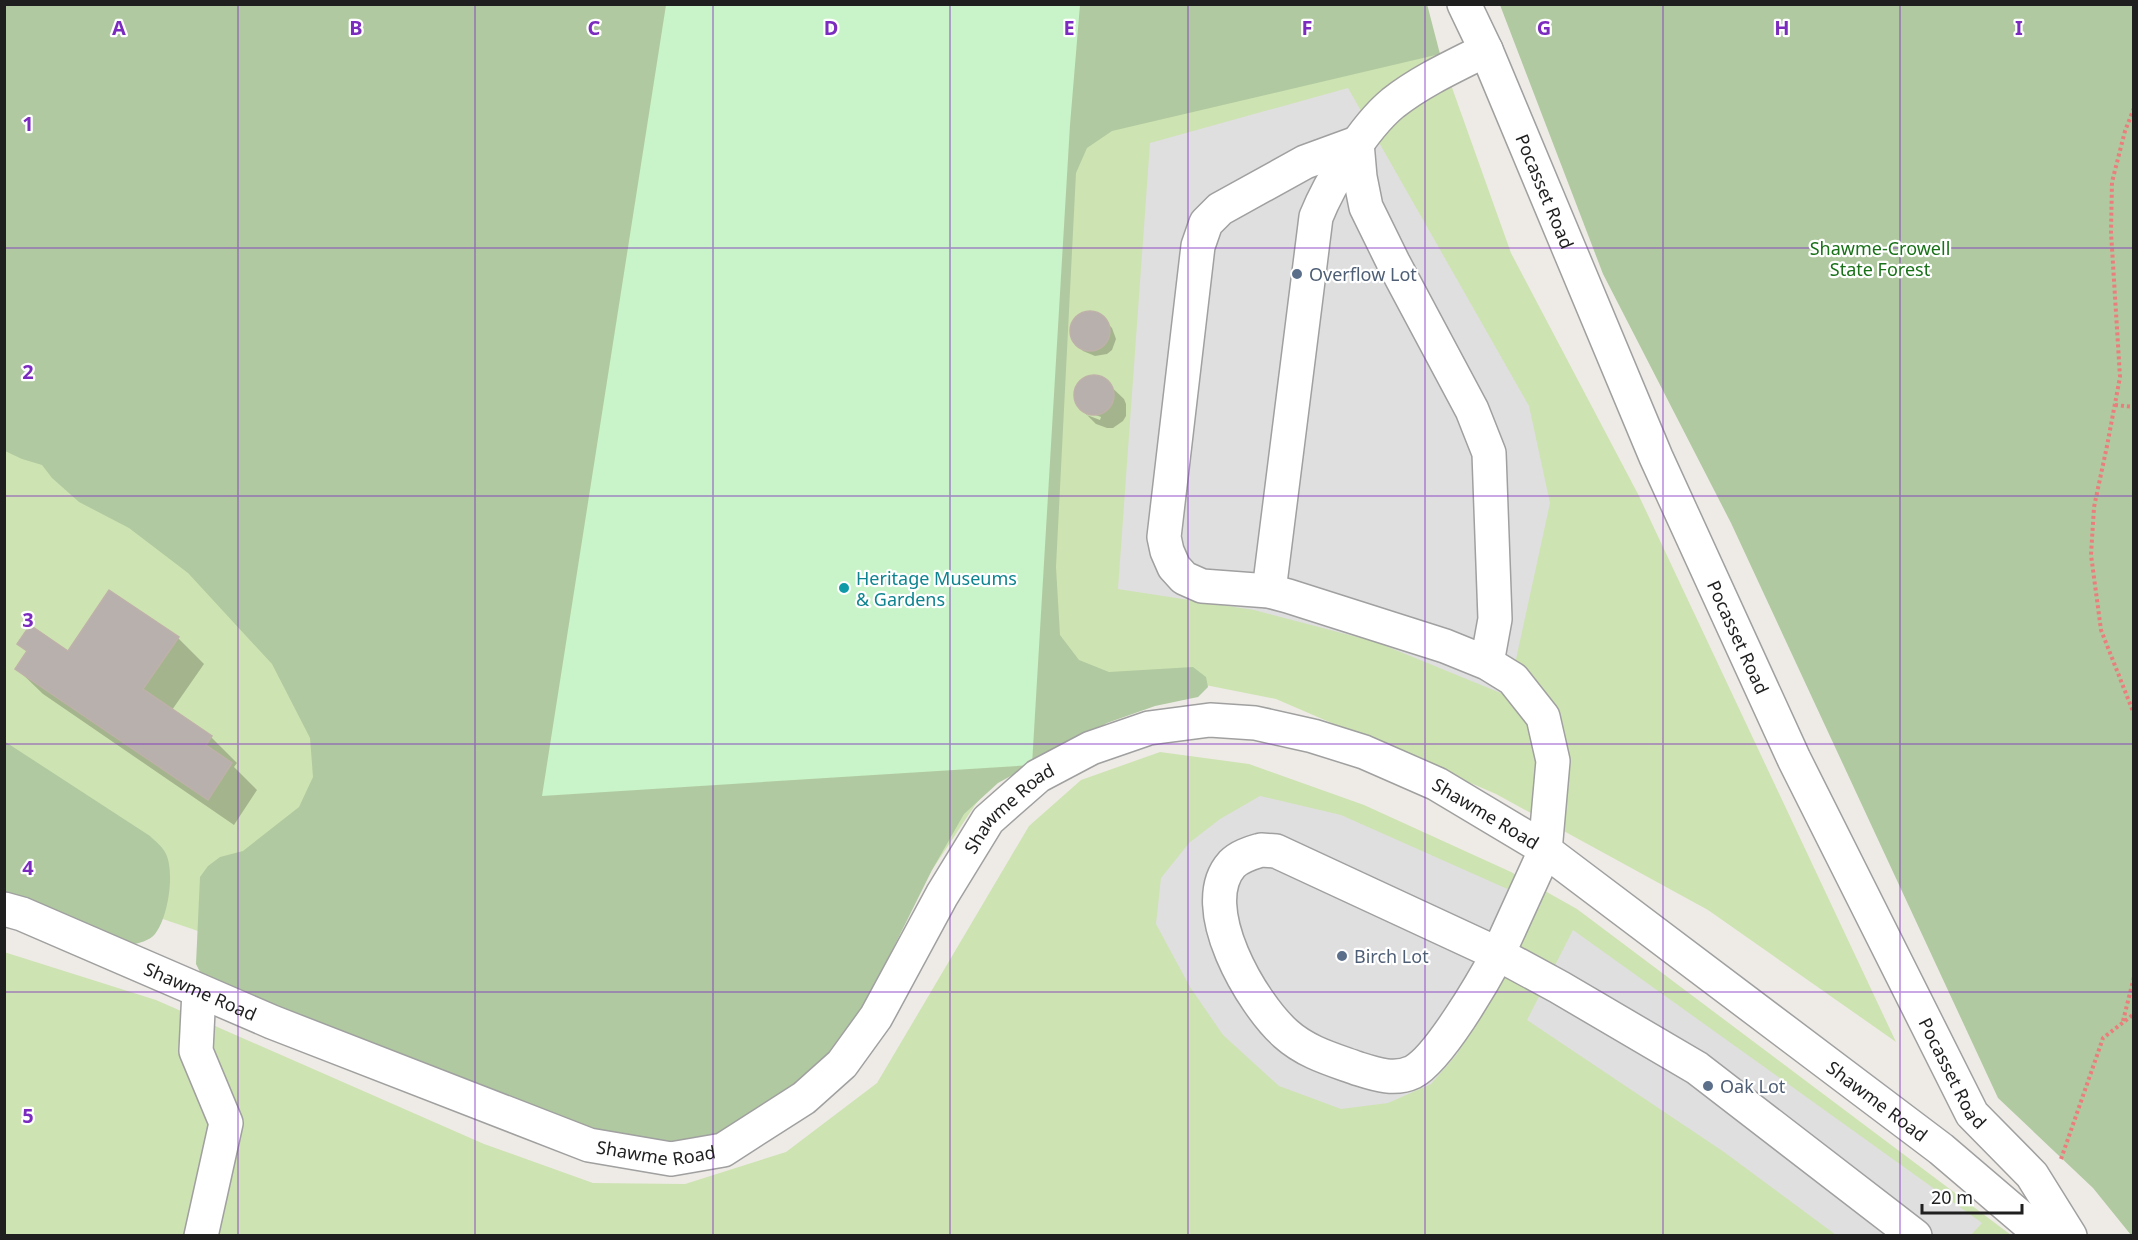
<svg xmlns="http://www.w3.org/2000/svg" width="2138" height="1240" font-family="'Noto Sans',sans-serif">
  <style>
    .grass { fill: #cee3b2 }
    .forest { fill: #b0c9a0 }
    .park { fill: #c9f3c8 }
    .parking { fill: #dfdfdf }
    .shadow { fill: #0003; fill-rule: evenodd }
    .building { fill: #b8b0ac; stroke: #beb1aa; stroke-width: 1.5 }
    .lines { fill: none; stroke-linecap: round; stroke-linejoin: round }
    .minor-casing { stroke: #a0a0a0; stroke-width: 36 }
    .path { stroke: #ea7e7c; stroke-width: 4; stroke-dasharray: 3 3; stroke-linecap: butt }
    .minor { stroke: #fff; stroke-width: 33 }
    .grid { fill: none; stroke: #7b2cbf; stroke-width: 1.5; stroke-opacity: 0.55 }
    .service-dot { fill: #5c6f8a; stroke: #fff; stroke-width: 2 }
    .culture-dot { fill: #0f9aa8; stroke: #fff; stroke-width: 2 }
    .labels { text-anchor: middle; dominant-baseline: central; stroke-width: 4.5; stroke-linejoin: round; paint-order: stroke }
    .street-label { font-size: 18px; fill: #1f1f1f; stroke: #fff }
    .park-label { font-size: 18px; fill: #197118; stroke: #fff }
    .service-label { font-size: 18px; fill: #4e5e75; stroke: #fff; text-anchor: start }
    .culture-label { font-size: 18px; fill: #0d838f; stroke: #fff; text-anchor: start }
    .grid-label { font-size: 20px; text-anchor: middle; font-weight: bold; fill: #7b2cbf; stroke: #fff; stroke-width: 4.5; stroke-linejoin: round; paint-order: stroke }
  </style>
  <rect width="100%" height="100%" fill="#eeebe6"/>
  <!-- grass -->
  <g class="grass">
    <path d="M 5,5 L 1415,5 L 1440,54 L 1511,253 L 1639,496 L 1896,1042 L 1708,910 L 1496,794 L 1276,699 L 1175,679 L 1024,743 L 975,805 L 928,876 L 233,943 L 5,865 Z"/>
    <path d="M 1160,752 L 1249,764 L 1364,805 L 1511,872 L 1577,909 L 2011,1235 L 5,1235 L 4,952 L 156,1000 L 484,1144 L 593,1183 L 685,1184 L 786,1152 L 877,1083 L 1029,826 L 1081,780 Z"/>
  </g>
  <!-- forest -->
  <g class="forest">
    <path d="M 1427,4 L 1440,54 L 1112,131 L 1087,148 L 1076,173 L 1056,567 L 1060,635 L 1079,660 L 1109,672 L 1193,667 L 1206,677 L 1208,687 L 1198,697 L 1155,706 L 1107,723 L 998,783 L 964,814 L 932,870 L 856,1023 L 832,1057 L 800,1084 L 722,1135 L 666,1144 L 586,1133 L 202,976 L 196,964 L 200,877 L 208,866 L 220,857 L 243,851 L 299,807 L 313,777 L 310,738 L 272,664 L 188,573 L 129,528 L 79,502 L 52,478 L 42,465 L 22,459 L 5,451 L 4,5 Z"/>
    <path d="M 1500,5 L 2133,5 L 2133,1235 L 2131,1235 L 2093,1188 L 1998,1098 L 1731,523 L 1603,274 Z"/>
    <path d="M 4,741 L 150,836 C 155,841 163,847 166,854 C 175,873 168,918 155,934 C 149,941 139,943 130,945 L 5,891 Z"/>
  </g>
  <!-- park -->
  <path class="park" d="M 666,5 L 1080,5 L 1070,125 L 1032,765 L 542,796 Z"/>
  <!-- parking -->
  <g class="parking">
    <path d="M 1348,88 L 1529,406 L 1550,503 L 1508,696 L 1376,642 L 1254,610 L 1118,589 L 1150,143 Z"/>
    <path d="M 1260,796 L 1341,815 L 1541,904 L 1457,1054 L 1431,1084 L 1388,1103 L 1341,1109 L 1279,1086 L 1223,1035 L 1190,987 L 1156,924 L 1161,878 L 1189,843 L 1220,819 Z"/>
    <path d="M 1573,930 L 1982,1223 L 1971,1235 L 1836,1235 L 1724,1152 L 1527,1020 Z"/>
  </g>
  <!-- shadow -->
  <g class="shadow">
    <path d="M 1092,312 L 1102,317 L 1112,328 L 1116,339 L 1112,350 L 1107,354 L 1095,356 L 1083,351 L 1073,338 L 1072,326 L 1079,316 Z"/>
    <path d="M 1089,377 L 1101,377 L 1124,399 L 1126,404 L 1126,416 L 1123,421 L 1113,428 L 1107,428 L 1096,424 L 1082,410 L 1075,400 L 1076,388 L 1084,379 ZM 1087,412 L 1101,417 L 1100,420 L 1087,415 Z"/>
    <path d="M 178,638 L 204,664 L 172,710 L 211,737 L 237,763 L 234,767 L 257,790 L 234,825 L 43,694 L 17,669 L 28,653 L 19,644 L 68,653 Z"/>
  </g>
  <!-- building -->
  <g class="building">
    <circle cx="1090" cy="331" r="20"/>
    <circle cx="1094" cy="395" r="20"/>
    <path d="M 109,590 L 179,637 L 143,689 L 212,736 L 206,745 L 232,763 L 208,800 L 15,669 L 27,651 L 17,644 L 30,625 L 68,651 Z"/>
  </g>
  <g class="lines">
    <defs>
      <g id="minor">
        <path id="s1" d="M 1464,4 L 1486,50 L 1656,457 L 1794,759 L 1972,1114 L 2032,1175 L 2070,1236"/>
        <path d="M 1269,591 L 1316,217 C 1330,182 1364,127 1393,103 C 1421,81 1454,66 1486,50"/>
        <path d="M 1487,663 L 1495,619 L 1489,453 L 1472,410 L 1393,262 L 1366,207 L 1360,177 L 1357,143 L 1305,162 L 1220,209 L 1206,223 L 1198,246 L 1164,537 L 1167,551 L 1174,567 L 1184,578 L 1202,586 L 1269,591 L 1288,596 L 1445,646 L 1487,663 L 1513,679 L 1543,717 L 1553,761 L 1545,851 L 1498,954 L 1559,987 L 1697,1068 L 1915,1236"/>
        <path d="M 1261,850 L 1276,851 L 1498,954 C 1483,982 1439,1058 1413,1072 C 1394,1081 1375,1074 1356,1068 C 1331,1059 1306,1052 1286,1034 C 1252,1004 1194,906 1232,864 C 1240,856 1251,853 1261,850 Z"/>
        <path id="s2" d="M 4,909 L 22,914 L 272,1022 L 589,1145 L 671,1159 L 723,1150 L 804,1098 L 842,1064 L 876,1017 L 942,895 L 988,820 L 1038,776 L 1091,748 L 1149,728 L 1210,720 L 1255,723 L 1313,736 L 1364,752 L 1437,784 L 1534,842 L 1941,1149 L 2043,1236"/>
        <path d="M 199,991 L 196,1051 L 226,1123 L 201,1236"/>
      </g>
    </defs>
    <!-- minor casing -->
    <use href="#minor" class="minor-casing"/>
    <!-- path -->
    <g class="path">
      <path d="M 2134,108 L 2125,131 L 2112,182 L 2111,232 L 2120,377 L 2107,446 L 2094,507 L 2091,555 L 2101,630 L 2134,714"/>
      <path d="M 2115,405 L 2134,407"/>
      <path d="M 2123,1021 L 2134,977"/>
      <path d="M 2061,1159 L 2103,1038 L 2134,1014"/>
    </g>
    <!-- minor -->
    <use href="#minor" class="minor"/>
  </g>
  <!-- grid -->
  <path class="grid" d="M 238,4 L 238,1236M 475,4 L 475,1236M 713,4 L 713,1236M 950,4 L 950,1236M 1188,4 L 1188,1236M 1425,4 L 1425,1236M 1663,4 L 1663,1236M 1900,4 L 1900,1236M 4,248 L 2134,248M 4,496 L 2134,496M 4,744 L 2134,744M 4,992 L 2134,992"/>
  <!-- markers -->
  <g class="service-dot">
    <circle cx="1297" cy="274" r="6"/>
    <circle cx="1342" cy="956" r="6"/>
    <circle cx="1708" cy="1086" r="6"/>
  </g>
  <circle class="culture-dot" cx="844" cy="588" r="6"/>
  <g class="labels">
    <!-- street labels -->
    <g class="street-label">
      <text stroke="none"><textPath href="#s1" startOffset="204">Pocasset Road</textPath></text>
      <text stroke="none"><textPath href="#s1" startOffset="690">Pocasset Road</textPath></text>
      <text stroke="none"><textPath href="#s2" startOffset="1222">Shawme Road</textPath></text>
      <text stroke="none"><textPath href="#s2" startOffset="1743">Shawme Road</textPath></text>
      <text stroke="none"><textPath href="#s2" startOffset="213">Shawme Road</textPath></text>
      <text stroke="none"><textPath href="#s1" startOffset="1176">Pocasset Road</textPath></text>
      <text stroke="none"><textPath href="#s2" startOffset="2229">Shawme Road</textPath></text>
      <text stroke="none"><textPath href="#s2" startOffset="699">Shawme Road</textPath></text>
    </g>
    <!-- park labels -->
    <g class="park-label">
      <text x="1880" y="248">Shawme-Crowell<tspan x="1880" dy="21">State Forest</tspan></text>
    </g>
    <!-- service labels -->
    <g class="service-label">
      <text x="1309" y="274">Overflow Lot</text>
      <text x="1354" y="956">Birch Lot</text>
      <text x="1720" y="1086">Oak Lot</text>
    </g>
    <!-- culture labels -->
    <g class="culture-label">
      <text x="856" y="578">Heritage Museums<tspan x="856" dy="21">&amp; Gardens</tspan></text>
    </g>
  </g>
  <g class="grid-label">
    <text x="119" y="35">A</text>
    <text x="356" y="35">B</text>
    <text x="594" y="35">C</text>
    <text x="831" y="35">D</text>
    <text x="1069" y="35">E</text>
    <text x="1307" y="35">F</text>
    <text x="1544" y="35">G</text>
    <text x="1782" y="35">H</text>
    <text x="2019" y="35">I</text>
    <text x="28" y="131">1</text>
    <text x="28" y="379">2</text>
    <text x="28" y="627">3</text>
    <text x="28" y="875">4</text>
    <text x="28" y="1123">5</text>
  </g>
  <!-- border -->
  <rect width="2138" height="1240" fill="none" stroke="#1f1f1f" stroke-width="12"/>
  <!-- scale -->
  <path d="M1922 1204v9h100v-9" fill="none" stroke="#1f1f1f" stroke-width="3"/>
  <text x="1931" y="1204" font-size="18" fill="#1f1f1f" stroke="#ffffff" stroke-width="4.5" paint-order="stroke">20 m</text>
</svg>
